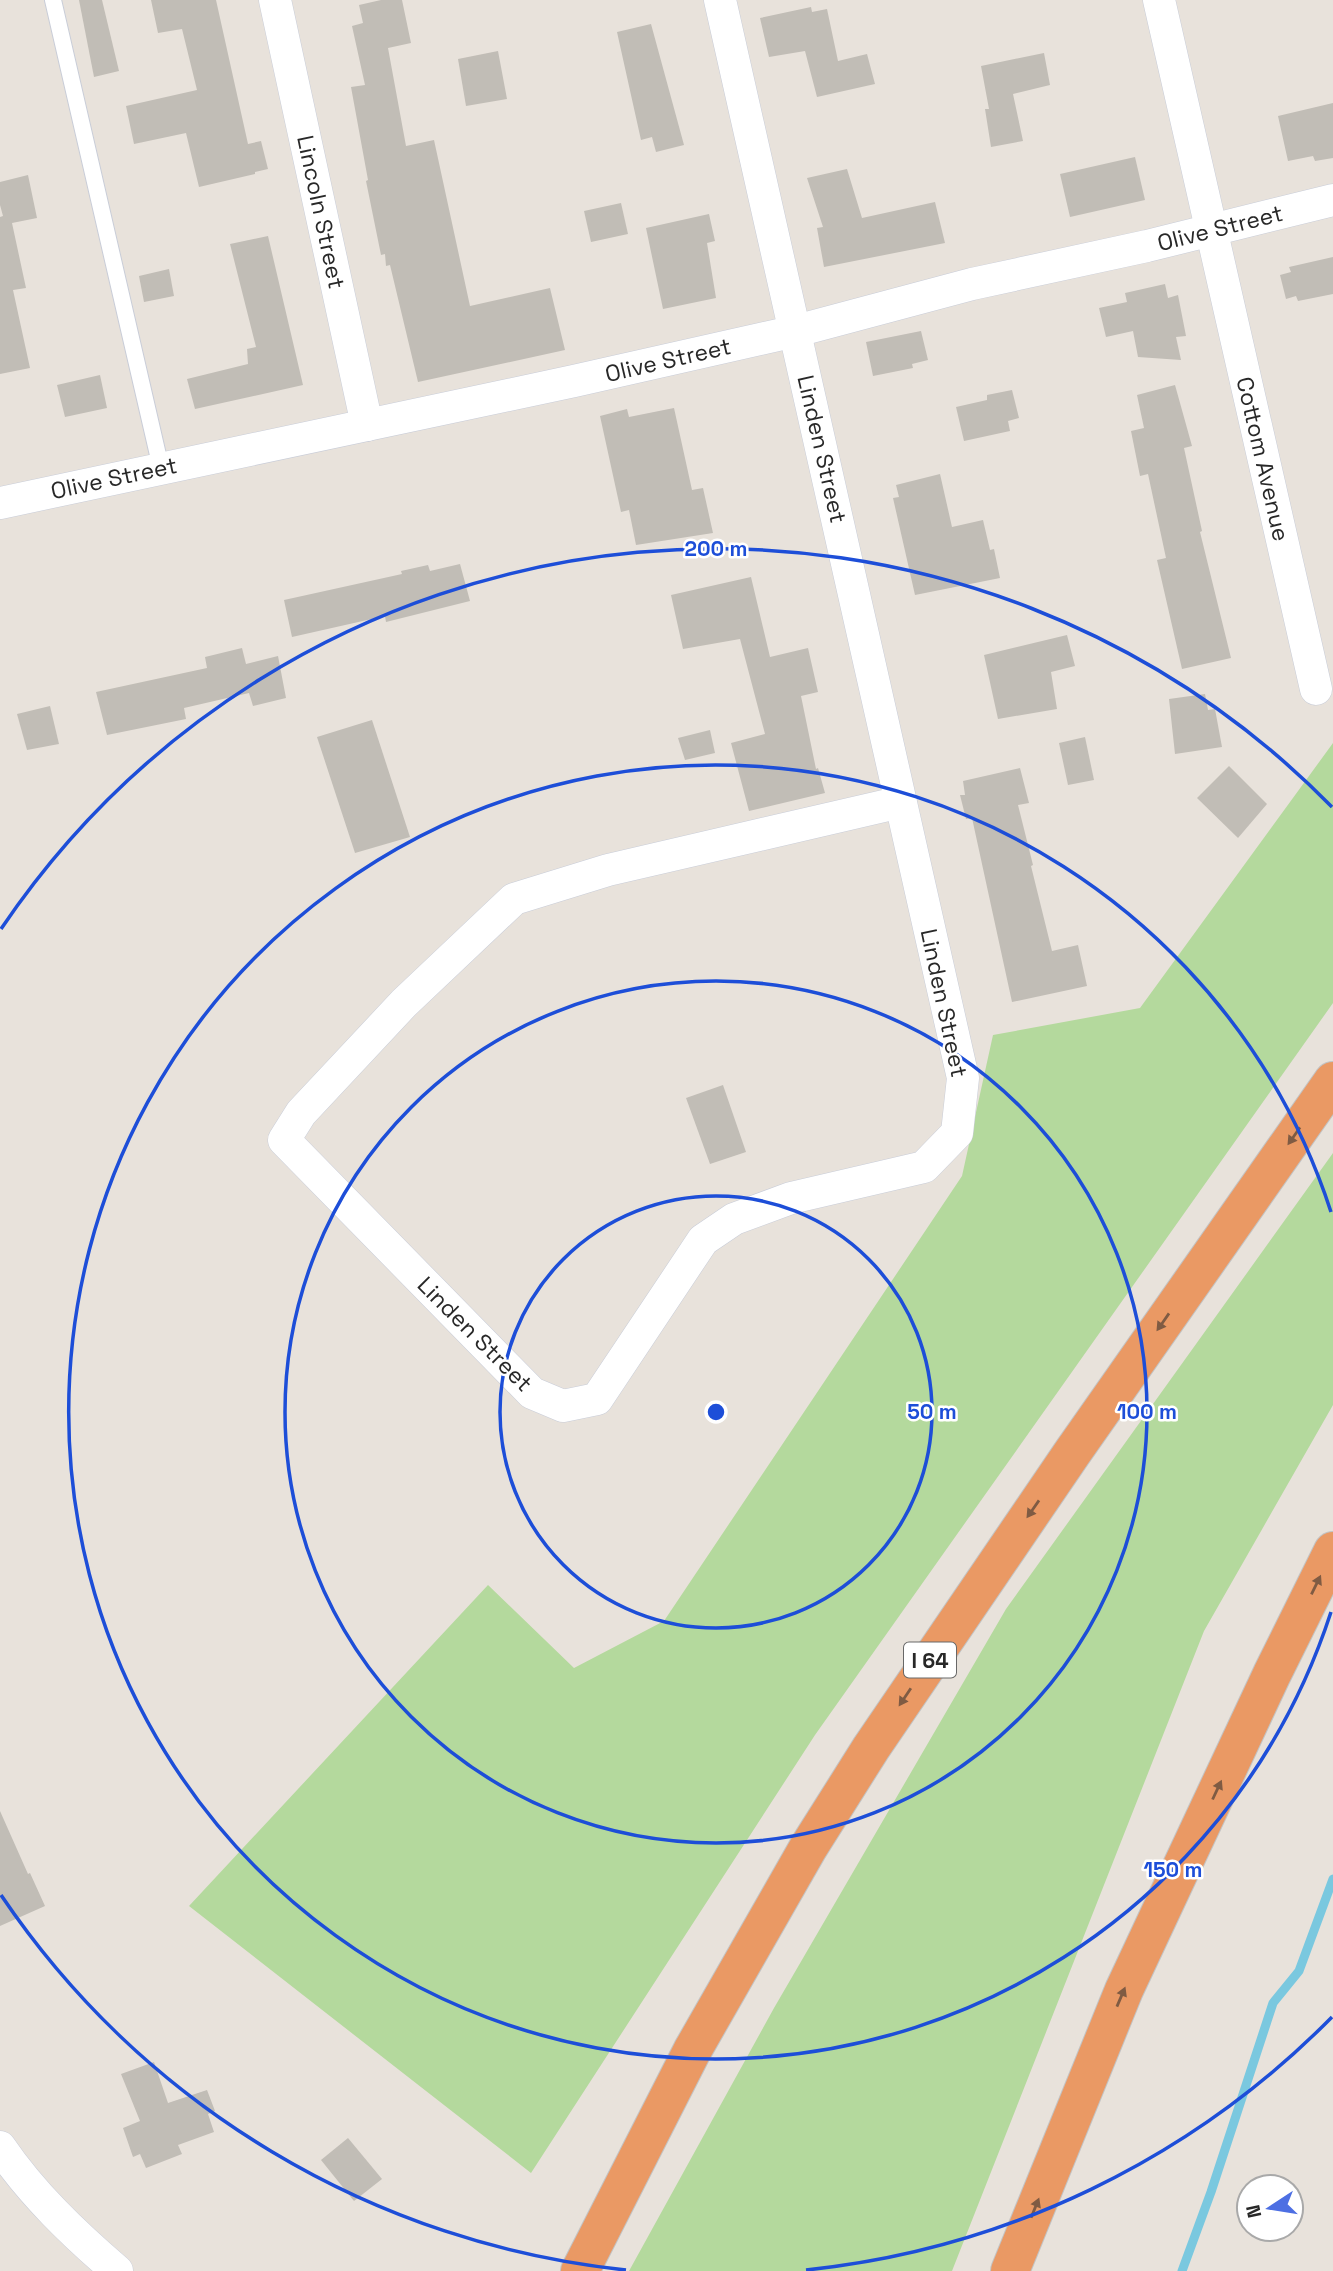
<svg xmlns="http://www.w3.org/2000/svg" width="1333" height="2271" font-family="'Space Grotesk',sans-serif">
  <style>
    .green { fill: #b4d99d }
    .lines { fill: none; stroke-linecap: round; stroke-linejoin: round }
    .stream { stroke: #7ac8df; stroke-width: 9 }
    .building { fill: #c1bdb6 }
    .lane-casing { stroke: #c9cdd8; stroke-width: 18 }
    .street-casing { stroke: #c9cdd8; stroke-width: 33 }
    .highway-casing { stroke: #c3c3c3; stroke-width: 40 }
    .lane { stroke: #fff; stroke-width: 16 }
    .street { stroke: #fff; stroke-width: 32 }
    .highway { stroke: #ea9964; stroke-width: 38 }
    .oneway { fill: #7f5b43 }
    .ring { fill: none; stroke: #1d4ed8; stroke-width: 3.5 }
    .labels { text-anchor: middle; dominant-baseline: central; stroke-width: 5; stroke-linejoin: round; paint-order: stroke }
    .shield { fill: #fff; stroke: #686868; stroke-width: 2 }
    .shield-label { font-size: 21px; font-weight: bold; fill: #282828 }
    .street-label { font-size: 23px; fill: #282828; stroke: #fff }
    .centre { fill: #1d4ed8; stroke: #fff; stroke-width: 3.5 }
    .ring-label { font-size: 21px; text-anchor: middle; font-weight: bold; fill: #1d4ed8; stroke: #fff; stroke-width: 5; stroke-linejoin: round; paint-order: stroke }
  </style>
  <rect width="100%" height="100%" fill="#e8e2db"/>
  <!-- green -->
  <g class="green">
    <path d="M 1333,743 L 1333,1003 L 815,1735 L 531,2173 L 189,1906 L 488,1585 L 574,1668 L 664,1621 L 962,1176 L 993,1035 L 1140,1008 Z"/>
    <path d="M 1333,1153 L 1333,1405 L 1204,1631 L 952,2271 L 629,2271 L 774,2008 L 1006,1609 Z"/>
  </g>
  <g class="lines">
    <!-- stream -->
    <path class="stream" d="M 1182,2271 L 1211,2192 L 1273,2003 L 1299,1971 L 1333,1879"/>
  </g>
  <!-- building -->
  <g class="building">
    <path d="M 79,0 L 102,0 L 119,71 L 94,77 Z"/>
    <path d="M 151,0 L 216,0 L 248,144 L 261,141 L 268,169 L 255,172 L 255,174 L 199,187 L 186,133 L 134,144 L 126,106 L 197,90 L 182,29 L 158,33 Z"/>
    <path d="M 381,0 L 402,0 L 411,43 L 388,48 L 406,146 L 434,140 L 470,306 L 550,288 L 565,350 L 418,382 L 390,265 L 386,266 L 385,254 L 381,255 L 366,181 L 368,180 L 351,87 L 365,85 L 352,26 L 363,23 L 359,5 Z"/>
    <path d="M 811,7 L 812,12 L 827,9 L 838,61 L 867,54 L 875,84 L 817,97 L 805,51 L 769,57 L 760,18 Z"/>
    <path d="M 651,24 L 684,145 L 656,152 L 652,137 L 641,140 L 617,32 Z"/>
    <path d="M 498,51 L 507,99 L 466,106 L 458,59 Z"/>
    <path d="M 1044,53 L 1050,85 L 1013,94 L 1023,141 L 991,147 L 985,109 L 989,109 L 981,66 Z"/>
    <path d="M 1333,103 L 1333,158 L 1315,161 L 1313,156 L 1288,161 L 1278,116 Z"/>
    <path d="M 1135,157 L 1145,200 L 1070,217 L 1060,174 Z"/>
    <path d="M 847,169 L 862,218 L 935,202 L 945,243 L 824,267 L 817,228 L 823,227 L 807,178 Z"/>
    <path d="M 28,175 L 37,218 L 12,223 L 26,288 L 13,290 L 30,368 L 0,374 L 0,217 L 3,216 L 0,205 L 0,182 Z"/>
    <path d="M 621,203 L 628,234 L 591,242 L 584,211 Z"/>
    <path d="M 709,214 L 715,241 L 707,243 L 716,298 L 663,309 L 646,228 Z"/>
    <path d="M 268,236 L 303,385 L 195,409 L 187,379 L 248,364 L 247,349 L 256,347 L 230,244 Z"/>
    <path d="M 1333,257 L 1333,294 L 1298,301 L 1296,296 L 1286,299 L 1280,275 L 1291,272 L 1289,267 Z"/>
    <path d="M 169,269 L 174,296 L 144,302 L 139,276 Z"/>
    <path d="M 1165,284 L 1168,298 L 1178,295 L 1186,336 L 1176,337 L 1181,360 L 1138,357 L 1133,331 L 1106,337 L 1099,308 L 1127,302 L 1125,293 Z"/>
    <path d="M 921,331 L 928,360 L 912,364 L 913,368 L 873,376 L 866,342 Z"/>
    <path d="M 100,375 L 107,408 L 65,417 L 57,385 Z"/>
    <path d="M 1175,385 L 1192,446 L 1184,448 L 1202,531 L 1200,532 L 1231,658 L 1182,669 L 1157,560 L 1166,558 L 1148,474 L 1140,476 L 1131,431 L 1144,428 L 1137,395 Z"/>
    <path d="M 1012,390 L 1019,418 L 1008,421 L 1010,431 L 964,441 L 956,407 L 987,400 L 987,395 Z"/>
    <path d="M 674,408 L 692,490 L 703,488 L 713,533 L 636,545 L 629,510 L 621,512 L 600,416 L 627,409 L 629,417 Z"/>
    <path d="M 940,474 L 952,527 L 983,520 L 990,550 L 994,549 L 1000,578 L 915,595 L 893,498 L 899,497 L 896,485 Z"/>
    <path d="M 460,564 L 470,601 L 386,622 L 385,616 L 292,637 L 284,600 L 402,574 L 401,571 L 428,565 L 430,571 Z"/>
    <path d="M 751,577 L 770,657 L 808,648 L 818,692 L 801,696 L 816,769 L 818,768 L 825,793 L 749,811 L 731,743 L 765,734 L 740,639 L 683,649 L 671,595 Z"/>
    <path d="M 1067,635 L 1075,666 L 1051,672 L 1057,709 L 998,719 L 984,655 Z"/>
    <path d="M 242,648 L 246,664 L 278,656 L 286,698 L 253,706 L 249,693 L 184,708 L 186,719 L 107,735 L 96,692 L 207,668 L 205,657 Z"/>
    <path d="M 1205,694 L 1208,710 L 1215,709 L 1222,747 L 1175,754 L 1169,699 Z"/>
    <path d="M 50,706 L 59,744 L 27,750 L 17,714 Z"/>
    <path d="M 372,720 L 410,837 L 355,853 L 317,737 Z"/>
    <path d="M 710,730 L 715,753 L 685,760 L 678,738 Z"/>
    <path d="M 1085,737 L 1094,780 L 1068,785 L 1059,743 Z"/>
    <path d="M 1229,766 L 1267,804 L 1238,838 L 1197,798 Z"/>
    <path d="M 1020,768 L 1029,803 L 1018,805 L 1033,865 L 1031,866 L 1052,951 L 1078,945 L 1087,986 L 1012,1002 L 972,818 L 966,819 L 960,795 L 965,795 L 963,781 Z"/>
    <path d="M 723,1085 L 746,1152 L 710,1164 L 686,1098 Z"/>
    <path d="M 0,1811 L 28,1874 L 30,1873 L 45,1906 L 0,1926 Z"/>
    <path d="M 154,2062 L 168,2103 L 207,2090 L 215,2111 L 208,2114 L 214,2132 L 178,2145 L 182,2154 L 146,2168 L 140,2154 L 133,2157 L 123,2128 L 140,2121 L 121,2074 Z"/>
    <path d="M 348,2138 L 382,2179 L 354,2201 L 321,2160 Z"/>
  </g>
  <g class="lines">
    <defs>
      <path id="lane" d="M 53,0 L 161,468"/>
      <g id="street">
        <path d="M 275,0 L 367,425"/>
        <path d="M 720,0 L 963,1078 L 957,1133 L 924,1167 L 791,1198 L 734,1219 L 703,1240 L 597,1399 L 563,1406 L 532,1393 L 284,1140 L 301,1113 L 404,1003 L 514,899 L 608,870 L 901,802"/>
        <path d="M 1159,0 L 1316,689"/>
        <path d="M 0,503 L 574,381 L 796,331 L 972,284 L 1147,246 L 1333,200"/>
        <path d="M 0,2147 C 32,2194 74,2234 117,2271"/>
      </g>
      <g id="highway">
        <path d="M 580,2271 L 692,2051 L 808,1848 L 871,1748 L 1072,1453 L 1333,1081"/>
        <path d="M 1010,2271 L 1124,1990 L 1272,1674 L 1333,1551"/>
      </g>
    </defs>
    <!-- lane casing -->
    <use href="#lane" class="lane-casing"/>
    <!-- street casing -->
    <use href="#street" class="street-casing"/>
    <!-- highway casing -->
    <use href="#highway" class="highway-casing"/>
    <!-- lane -->
    <use href="#lane" class="lane"/>
    <!-- street -->
    <use href="#street" class="street"/>
    <!-- highway -->
    <use href="#highway" class="highway"/>
  </g>
  <!-- one-way arrows -->
  <defs><path id="oneway-solid" d="M-6-.8H1V-3.2L6.5 0L1 3.2V.8H-6Z" transform="scale(1.75)"/></defs>
  <g class="oneway">
    <use href="#oneway-solid" transform="translate(1294 1136) rotate(125)"/>
    <use href="#oneway-solid" transform="translate(1163 1322) rotate(125)"/>
    <use href="#oneway-solid" transform="translate(1033 1509) rotate(125)"/>
    <use href="#oneway-solid" transform="translate(1316 1585) rotate(-64)"/>
    <use href="#oneway-solid" transform="translate(905 1697) rotate(124)"/>
    <use href="#oneway-solid" transform="translate(1217 1790) rotate(-65)"/>
    <use href="#oneway-solid" transform="translate(1121 1997) rotate(-67)"/>
    <use href="#oneway-solid" transform="translate(1035 2208) rotate(-68)"/>
  </g>
  <!-- distance rings -->
  <g class="ring">
    <circle cx="716" cy="1412" r="216"/>
    <circle cx="716" cy="1412" r="431"/>
    <path d="M1331 1612A647 647 0 1 1 1331 1212"/>
    <path d="M1332 2017A863 863 0 0 1 806 2270M626 2270A863 863 0 0 1 1 1895M1 929A863 863 0 0 1 1332 807"/>
  </g>
  <g class="labels">
    <!-- shield labels -->
    <rect class="shield" x="904" y="1642.5" width="52" height="35" rx="5"/>
    <g class="shield-label">
      <text x="930" y="1660">I 64</text>
    </g>
    <!-- street labels -->
    <g class="street-label">
      <text transform="translate(321 212) rotate(78)">Lincoln Street</text>
      <text transform="translate(1220 228) rotate(-14)">Olive Street</text>
      <text transform="translate(668 360) rotate(-13)">Olive Street</text>
      <text transform="translate(822 449) rotate(77)">Linden Street</text>
      <text transform="translate(1263 459) rotate(77)">Cottom Avenue</text>
      <text transform="translate(114 478) rotate(-12)">Olive Street</text>
      <text transform="translate(944 1003) rotate(78)">Linden Street</text>
      <text transform="translate(475 1334) rotate(45)">Linden Street</text>
    </g>
  </g>
  <circle cx="716" cy="1412" r="10" class="centre"/>
  <g class="ring-label">
    <text x="716" y="556">200 m</text>
    <text x="932" y="1419">50 m</text>
    <text x="1147" y="1419">100 m</text>
    <text x="1173" y="1877">150 m</text>
  </g>
  <!-- north arrow -->
  <g transform="translate(1270 2208) rotate(258)"><circle r="33" fill="#ffffff" stroke="#a9a9a9" stroke-width="2"/>
  <path d="M0-5L12 26L0 18L-12 26Z" fill="#4d6fe3"/>
  <text y="-10" font-size="19" font-weight="bold" text-anchor="middle" fill="#282828">N</text>
  </g>
</svg>
